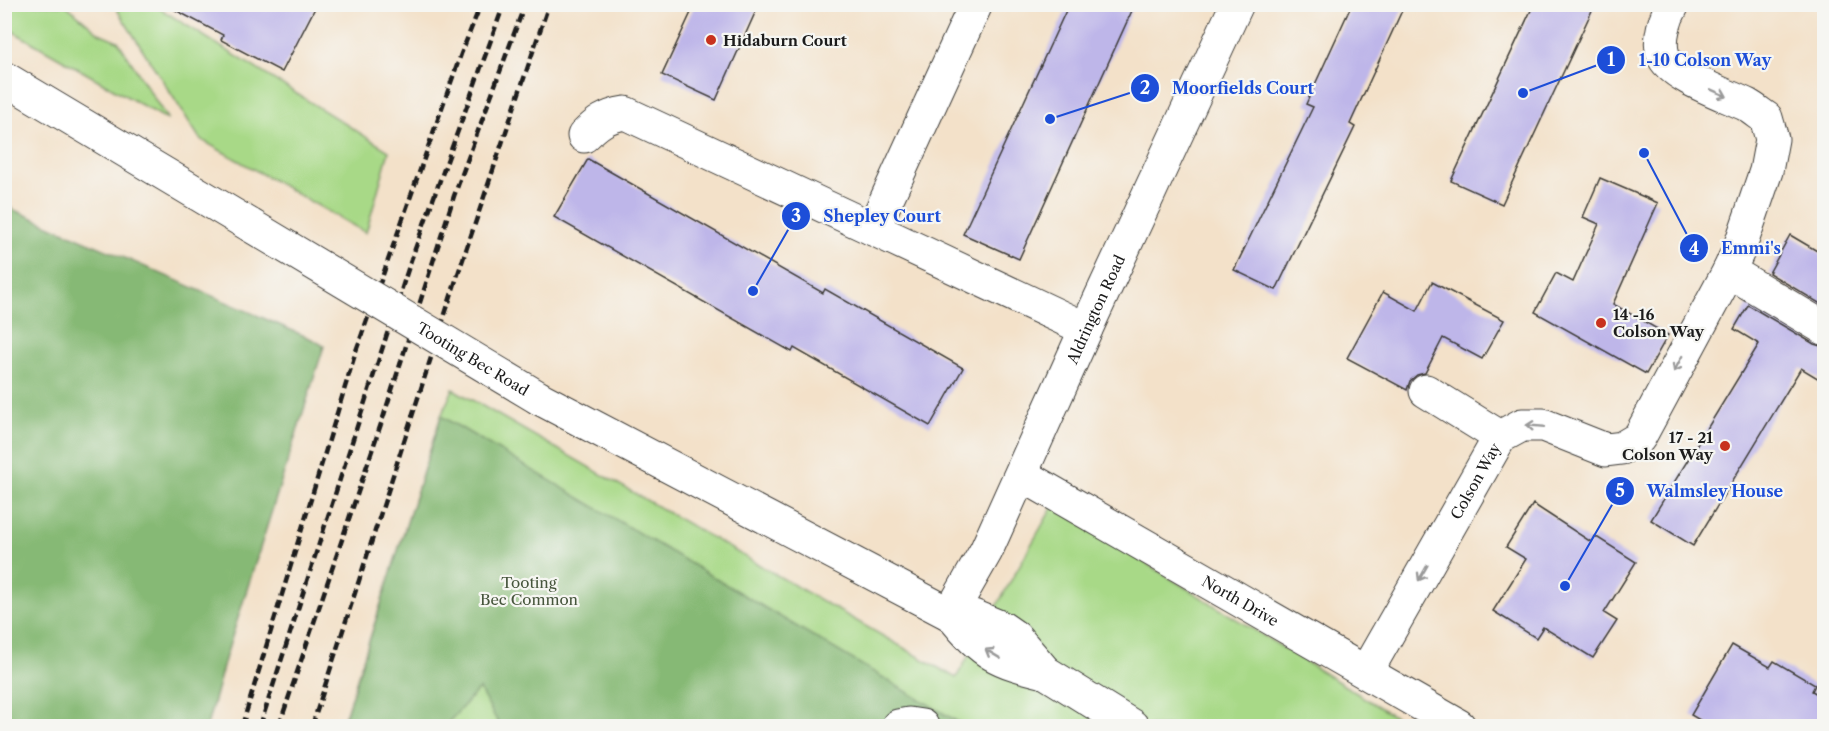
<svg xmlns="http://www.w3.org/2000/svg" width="1829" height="731" font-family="'Libre Caslon Text',serif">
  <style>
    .green { fill: #a8d987; stroke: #627a52; stroke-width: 1.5 }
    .forest { fill: #86b974; stroke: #516a48; stroke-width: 1.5 }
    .building { fill: #beb6e9 }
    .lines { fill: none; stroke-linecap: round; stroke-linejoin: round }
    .minor-casing { stroke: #3c3a36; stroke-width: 35 }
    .highway-casing { stroke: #3c3a36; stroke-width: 35 }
    .minor { stroke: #fff; stroke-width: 33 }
    .highway { stroke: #fff; stroke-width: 33 }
    .rail { stroke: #1c1c1c; stroke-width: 4.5; stroke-dasharray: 9 4.5; stroke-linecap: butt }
    .highway-bridge-casing { stroke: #3c3a36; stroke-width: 35; stroke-linecap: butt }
    .highway-bridge { stroke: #fff; stroke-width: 33 }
    .oneway { stroke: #999 }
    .poi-dot { fill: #c8321e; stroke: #f6f6f2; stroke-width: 2 }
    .labels { text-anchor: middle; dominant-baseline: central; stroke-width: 4.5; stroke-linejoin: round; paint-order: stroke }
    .poi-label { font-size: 15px; font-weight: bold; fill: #1c1c1c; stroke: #f6f6f2; text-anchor: start }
    .street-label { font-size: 15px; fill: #1c1c1c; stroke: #f6f6f2 }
    .park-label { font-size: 15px; fill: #46553c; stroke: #f6f6f2 }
    .leader { fill: none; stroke: #1d4ed8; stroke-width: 2 }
    .callout-dot { fill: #1d4ed8; stroke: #f6f6f2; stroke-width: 2 }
    .mark-label { font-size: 18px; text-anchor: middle; font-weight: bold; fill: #fff }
    .callout-label { font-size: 16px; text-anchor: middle; font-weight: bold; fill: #1d4ed8; stroke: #f6f6f2; stroke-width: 4.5; stroke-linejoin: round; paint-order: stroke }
  </style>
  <rect width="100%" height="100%" fill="#f6f6f2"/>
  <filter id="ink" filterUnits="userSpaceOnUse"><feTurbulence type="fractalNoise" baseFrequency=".0167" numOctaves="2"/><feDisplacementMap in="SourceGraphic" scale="12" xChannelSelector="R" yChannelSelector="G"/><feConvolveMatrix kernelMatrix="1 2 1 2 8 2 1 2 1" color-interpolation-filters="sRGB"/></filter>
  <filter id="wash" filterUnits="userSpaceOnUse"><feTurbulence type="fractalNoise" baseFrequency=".008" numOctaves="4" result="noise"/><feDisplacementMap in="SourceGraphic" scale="24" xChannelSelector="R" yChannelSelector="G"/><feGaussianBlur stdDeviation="1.35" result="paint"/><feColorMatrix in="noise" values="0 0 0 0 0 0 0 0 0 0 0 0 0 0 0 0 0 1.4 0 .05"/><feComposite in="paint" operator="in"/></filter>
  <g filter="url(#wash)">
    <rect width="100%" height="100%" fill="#f3e1c9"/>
    <!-- green -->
    <g class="green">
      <path d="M 5,4 L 66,5 L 99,33 L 118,41 L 168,120 L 5,27 Z"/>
      <path d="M 114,5 L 154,5 L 389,151 L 366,233 L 200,139 Z"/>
      <path d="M 453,389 L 956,678 L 1053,506 L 1410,726 L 342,726 L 441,416 Z"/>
    </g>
    <!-- forest -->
    <g class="forest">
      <path d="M 5,206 L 314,340 L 324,346 L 226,656 L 207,726 L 5,726 Z"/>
      <path d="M 441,416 L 965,726 L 500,726 L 479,689 L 445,726 L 342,726 Z"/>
    </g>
    <g id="blocks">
      <!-- building -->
      <g class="building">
        <path d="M 164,4 L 317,4 L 282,72 L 221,40 L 223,35 Z"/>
        <path d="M 695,4 L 759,4 L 716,100 L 662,75 Z"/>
        <path d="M 1069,4 L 1135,4 L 1019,259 L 963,234 Z"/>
        <path d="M 1352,4 L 1405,4 L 1350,124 L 1355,127 L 1276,290 L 1234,270 L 1313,107 L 1306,104 Z"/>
        <path d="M 1534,4 L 1595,4 L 1502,204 L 1451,181 Z"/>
        <path d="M 588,159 L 823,293 L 825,289 L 963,368 L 930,426 L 794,348 L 792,352 L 554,217 Z"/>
        <path d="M 1600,178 L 1658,203 L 1613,304 L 1668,335 L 1646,374 L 1535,312 L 1556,273 L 1573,282 L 1599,224 L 1583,217 Z"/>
        <path d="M 1790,235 L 1824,255 L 1824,306 L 1769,273 Z"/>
        <path d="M 1432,282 L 1504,320 L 1482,359 L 1443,338 L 1425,373 L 1417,375 L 1410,381 L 1407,390 L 1347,358 L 1383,292 L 1417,311 Z"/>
        <path d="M 1748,305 L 1814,344 L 1824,347 L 1824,382 L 1801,368 L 1693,546 L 1651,520 L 1759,344 L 1734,329 Z"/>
        <path d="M 1533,504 L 1591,542 L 1595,536 L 1636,562 L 1604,613 L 1617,621 L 1593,658 L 1543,627 L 1536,638 L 1493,611 L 1526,559 L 1506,547 Z"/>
        <path d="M 1732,645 L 1770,667 L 1774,661 L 1815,685 L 1812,691 L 1824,698 L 1824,726 L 1710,726 L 1691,715 Z"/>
      </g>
    </g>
  </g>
  <g filter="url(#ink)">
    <use href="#blocks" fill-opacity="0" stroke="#3c3a36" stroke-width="1.5"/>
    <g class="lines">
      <defs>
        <g id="minor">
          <path d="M 976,4 L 873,229 L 1086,329"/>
          <path d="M 584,136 C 597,123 606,116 625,113 L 873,229"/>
          <path d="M 1729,271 L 1824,328"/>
          <path d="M 1426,391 L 1500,437"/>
          <path id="s1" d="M 1022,475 L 1459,726"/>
          <path id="s2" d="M 950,614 L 986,551 L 1086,329 L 1237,4"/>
          <path id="s3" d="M 1366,672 L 1500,437 L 1522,425 L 1543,425 L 1606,450 L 1622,448 L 1639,438 L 1729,271 L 1740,247 L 1766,171 L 1772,139 L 1766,118 C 1760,114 1754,109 1747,105 C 1727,95 1670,76 1663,55 C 1658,39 1665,18 1673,4"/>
          <path d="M 898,726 L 909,724 L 922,726"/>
        </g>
        <g id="highway">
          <path d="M 4,78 L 250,225"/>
          <path d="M 539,398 L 950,614 L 973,616 L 1002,628 L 1015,637 L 1045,672 L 1132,726"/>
          <path d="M 952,615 C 982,654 999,661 1045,672"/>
        </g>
      </defs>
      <!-- minor casing -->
      <use href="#minor" class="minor-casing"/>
      <!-- highway casing -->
      <use href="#highway" class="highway-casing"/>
      <!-- minor -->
      <use href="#minor" class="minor"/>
      <!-- highway -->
      <use href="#highway" class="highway"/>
      <!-- rail -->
      <g class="rail">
        <path d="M 242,726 L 356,351 L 461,54 L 481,4"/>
        <path d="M 260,726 L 411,260 L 504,4"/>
        <path d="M 279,726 L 383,418 L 454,196 L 525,4"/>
        <path d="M 312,726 L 458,274 L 549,4"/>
      </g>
      <defs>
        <g id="highway-bridge">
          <path id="s4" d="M 250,225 L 539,398"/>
        </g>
      </defs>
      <!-- highway-bridge casing -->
      <use href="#highway-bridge" class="highway-bridge-casing"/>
      <!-- highway-bridge -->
      <use href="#highway-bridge" class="highway-bridge"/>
    </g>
    <!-- one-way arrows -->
    <defs><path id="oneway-shaft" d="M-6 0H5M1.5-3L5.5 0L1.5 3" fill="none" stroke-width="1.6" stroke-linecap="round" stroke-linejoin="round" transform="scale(1.5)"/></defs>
    <g class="oneway">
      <use href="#oneway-shaft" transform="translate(1719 93) rotate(24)"/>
      <use href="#oneway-shaft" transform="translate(1678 364) rotate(118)"/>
      <use href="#oneway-shaft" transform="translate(1535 426) rotate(-175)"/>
      <use href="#oneway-shaft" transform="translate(1423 573) rotate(120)"/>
      <use href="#oneway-shaft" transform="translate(993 654) rotate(-149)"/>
    </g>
  </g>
  <!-- markers -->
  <g class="poi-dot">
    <circle cx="711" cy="40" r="6"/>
    <circle cx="1601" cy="323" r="6"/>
    <circle cx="1725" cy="446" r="6"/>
  </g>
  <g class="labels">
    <!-- poi labels -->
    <g class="poi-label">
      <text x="723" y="40">Hidaburn Court</text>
      <text x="1613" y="314">14 -16<tspan x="1613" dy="17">Colson Way</tspan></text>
      <text x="1713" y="437" text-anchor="end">17 - 21<tspan x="1713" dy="17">Colson Way</tspan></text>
    </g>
    <!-- street labels -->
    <g class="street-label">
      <text stroke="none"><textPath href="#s2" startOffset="338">Aldrington Road</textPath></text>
      <text stroke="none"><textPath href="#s4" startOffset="260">Tooting Bec Road</textPath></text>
      <text stroke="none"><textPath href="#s3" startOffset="220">Colson Way</textPath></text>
      <text stroke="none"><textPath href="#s1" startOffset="252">North Drive</textPath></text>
    </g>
    <!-- park labels -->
    <g class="park-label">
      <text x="529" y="582">Tooting<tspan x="529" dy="17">Bec Common</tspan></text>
    </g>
  </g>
  <!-- callouts -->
  <path class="leader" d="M1523 93L1611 60M1050 119L1145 88M753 291L796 216M1644 153L1694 248M1565 586L1620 491"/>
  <g class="callout-dot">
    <circle cx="1523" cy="93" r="6"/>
    <circle cx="1050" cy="119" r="6"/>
    <circle cx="753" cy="291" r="6"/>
    <circle cx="1644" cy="153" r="6"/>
    <circle cx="1565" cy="586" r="6"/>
    <circle cx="1611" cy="60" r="15"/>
    <circle cx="1145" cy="88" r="15"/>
    <circle cx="796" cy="216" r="15"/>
    <circle cx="1694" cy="248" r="15"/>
    <circle cx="1620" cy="491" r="15"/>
  </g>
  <g class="mark-label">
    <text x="1611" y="66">1</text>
    <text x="1145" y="94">2</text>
    <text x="796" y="222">3</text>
    <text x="1694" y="255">4</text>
    <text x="1620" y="497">5</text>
  </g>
  <g class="callout-label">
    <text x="1705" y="66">1-10 Colson Way</text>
    <text x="1243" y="94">Moorfields Court</text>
    <text x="882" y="222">Shepley Court</text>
    <text x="1751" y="254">Emmi's</text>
    <text x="1715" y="497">Walmsley House</text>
  </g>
  <!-- margin -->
  <rect width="1829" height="731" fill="none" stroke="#f6f6f2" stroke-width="24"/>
</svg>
